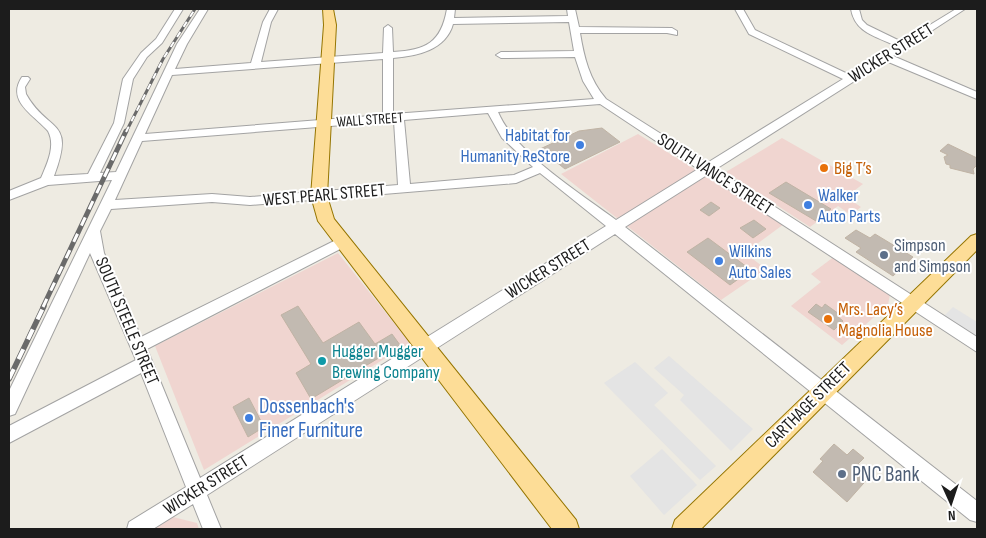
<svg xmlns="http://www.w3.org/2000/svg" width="986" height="538" font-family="'Sofia Sans Condensed',sans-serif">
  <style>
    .commercial { fill: #f0d5d0 }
    .parking { fill: #e4e4e4 }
    .building { fill: #c2bab1; stroke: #c0b3a4 }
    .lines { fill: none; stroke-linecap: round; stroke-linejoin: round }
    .minor-casing { stroke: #a3a3a3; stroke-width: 2 }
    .major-casing { stroke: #957500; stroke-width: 2 }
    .minor { fill: #fff; fill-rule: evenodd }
    .major { fill: #fddd97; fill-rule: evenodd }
    .rail-far2-casing { stroke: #6a6a6a; stroke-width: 3 }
    .rail-far1-casing { stroke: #6a6a6a; stroke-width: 5 }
    .rail-casing { stroke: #6a6a6a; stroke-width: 5.5 }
    .rail-far2 { stroke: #fff; stroke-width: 2; stroke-dasharray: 6; stroke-linecap: butt }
    .rail-far1 { stroke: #fff; stroke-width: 3; stroke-dasharray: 9; stroke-linecap: butt }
    .rail { stroke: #fff; stroke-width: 4; stroke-dasharray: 11; stroke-linecap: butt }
    .shop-dot { fill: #3f7fe0; stroke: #fff; stroke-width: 2 }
    .food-dot { fill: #e8710a; stroke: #fff; stroke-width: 2 }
    .service-dot { fill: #5c6f8a; stroke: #fff; stroke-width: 2 }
    .culture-dot { fill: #0f9aa8; stroke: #fff; stroke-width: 2 }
    .labels { text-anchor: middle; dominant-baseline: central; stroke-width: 4; stroke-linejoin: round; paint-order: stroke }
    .far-street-label { font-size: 15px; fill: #1c1c1c; stroke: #fff }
    .street-label { font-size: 18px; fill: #1c1c1c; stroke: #fff }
    .shop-label { font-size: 18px; fill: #366cbe; stroke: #fff; text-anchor: start }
    .food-label { font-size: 18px; fill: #c56008; stroke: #fff; text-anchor: start }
    .service-label { font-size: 18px; fill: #4e5e75; stroke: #fff; text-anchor: start }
    .culture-label { font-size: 18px; fill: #0d838f; stroke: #fff; text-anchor: start }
    .near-shop-label { font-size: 21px; fill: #366cbe; stroke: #fff; text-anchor: start }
    .near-service-label { font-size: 21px; fill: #4e5e75; stroke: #fff; text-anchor: start }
  </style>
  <rect width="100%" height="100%" fill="#eeebe2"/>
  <!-- commercial -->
  <g class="commercial">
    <path d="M 638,134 L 784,224 L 745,253 L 766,269 L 721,300 L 561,174 Z"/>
    <path d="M 782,138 L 863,184 L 846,197 L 861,207 L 851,215 L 838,206 L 810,227 L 726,172 Z"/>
    <path d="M 338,253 L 410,343 L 204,470 L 155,346 Z"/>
    <path d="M 835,256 L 890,294 L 888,305 L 842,345 L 791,306 L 821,282 L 811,274 Z"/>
    <path d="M 173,517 L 197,523 L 199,529 L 153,529 Z"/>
  </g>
  <!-- parking -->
  <g class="parking">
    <path d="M 953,307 L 977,322 L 977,338 L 943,317 Z"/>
    <path d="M 669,356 L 753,429 L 731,451 L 680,400 L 684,395 L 654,368 Z"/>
    <path d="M 635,362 L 668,393 L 654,405 L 716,466 L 700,480 L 604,383 Z"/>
    <path d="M 662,449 L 697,485 L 664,515 L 630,476 Z"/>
  </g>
  <!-- building -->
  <g class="building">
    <path d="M 602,128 L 620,142 L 565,169 L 540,149 L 579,131 Z"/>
    <path d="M 948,144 L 977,158 L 977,165 L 973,169 L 974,174 L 950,168 L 950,165 L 946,164 L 944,157 L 948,155 L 940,151 Z"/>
    <path d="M 786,182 L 831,209 L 816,221 L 769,193 Z"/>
    <path d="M 711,202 L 720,208 L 709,216 L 700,210 Z"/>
    <path d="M 754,220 L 766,229 L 753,238 L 740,228 Z"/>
    <path d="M 856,230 L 870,238 L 875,234 L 913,257 L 893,276 L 856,252 L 861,248 L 845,238 Z"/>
    <path d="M 708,238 L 751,270 L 730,285 L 687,252 Z"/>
    <path d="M 816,304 L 822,308 L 825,304 L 839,314 L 837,316 L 843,321 L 834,330 L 808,312 Z"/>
    <path d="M 298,306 L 323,343 L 359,322 L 375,344 L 392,334 L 400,345 L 311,399 L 296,373 L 311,364 L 281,315 Z"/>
    <path d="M 249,398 L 264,427 L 248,437 L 233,407 Z"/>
    <path d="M 834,444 L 847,455 L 853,449 L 864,458 L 858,464 L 871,475 L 847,502 L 813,472 L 823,461 L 820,459 Z"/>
  </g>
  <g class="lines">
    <defs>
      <path id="minor" d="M 175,9 L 183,9 L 162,43 L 147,57 L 133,79 L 124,123 L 100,173 L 116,172 L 177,44 L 200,9 L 208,9 L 187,44 L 175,69 L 251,63 L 263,22 L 270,9 L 278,9 L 271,22 L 261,62 L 383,53 L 384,28 L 388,25 L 392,28 L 393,52 C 426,50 441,43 447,9 L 455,9 L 454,18 L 568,16 L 567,9 L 575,9 L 579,27 L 672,28 L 677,31 L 677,35 L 667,33 L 580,33 C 584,57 589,79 606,99 L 707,163 L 843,79 L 749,34 L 735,9 L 743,9 L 755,30 L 850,75 L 896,46 C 876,36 855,33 851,9 L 859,9 L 862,20 L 867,25 L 902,42 L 956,9 L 965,9 L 893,56 L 977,92 L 977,99 L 886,61 L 716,169 L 977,337 L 977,352 L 707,175 L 625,227 L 977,501 L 977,522 L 970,520 L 615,234 L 207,495 L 221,529 L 203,529 L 193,504 L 153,529 L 127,529 L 129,522 L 186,487 L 141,373 L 9,443 L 9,426 L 136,360 L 90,253 L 15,414 L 9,416 L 9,391 L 112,180 L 48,185 L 9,200 L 9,191 L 41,178 C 47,164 56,146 48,131 C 33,114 6,101 22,77 L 28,77 L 30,79 L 25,87 L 26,94 C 48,134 76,117 54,176 L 88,174 L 114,123 L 123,79 L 141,53 L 156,39 ZM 569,22 L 574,51 L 501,52 L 496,55 L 501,58 L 575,57 L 583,81 L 594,99 L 393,114 L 393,58 C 417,56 446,50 453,24 ZM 383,59 L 383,115 L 145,134 L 172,75 ZM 600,104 L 698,169 L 616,220 C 580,193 515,153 498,112 ZM 488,113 L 502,138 L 533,167 L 514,175 L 410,184 L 404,120 ZM 394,121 L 398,185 L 250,197 L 212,194 L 115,200 L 142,141 ZM 540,173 L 606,226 L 200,478 L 147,349 L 346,246 L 348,243 L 346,240 L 336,240 L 141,337 L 104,253 L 100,231 L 111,209 L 212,202 L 250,205 L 516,183 Z"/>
      <g id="major">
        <path d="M 323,9 L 333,9 L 336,25 L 327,196 L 334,219 L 576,520 L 579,529 L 552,529 L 318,221 L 311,196 L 324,25 Z"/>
        <path d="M 977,234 L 977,250 L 701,529 L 672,529 L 675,520 L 971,236 Z"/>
      </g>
    </defs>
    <!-- minor casing -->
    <use href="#minor" class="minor-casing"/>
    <!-- major casing -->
    <use href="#major" class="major-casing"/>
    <!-- minor -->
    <use href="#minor" class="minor"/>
    <!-- major -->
    <use href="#major" class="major"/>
    <defs>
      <path id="rail-far2" d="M 126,132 L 163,59 L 195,9"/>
      <path id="rail-far1" d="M 43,307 L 126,131"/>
      <path id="rail" d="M 9,379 L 44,306"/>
    </defs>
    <!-- rail-far2 casing -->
    <use href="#rail-far2" class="rail-far2-casing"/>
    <!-- rail-far1 casing -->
    <use href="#rail-far1" class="rail-far1-casing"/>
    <!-- rail casing -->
    <use href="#rail" class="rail-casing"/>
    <!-- rail-far2 -->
    <use href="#rail-far2" class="rail-far2"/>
    <!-- rail-far1 -->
    <use href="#rail-far1" class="rail-far1"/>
    <!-- rail -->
    <use href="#rail" class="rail"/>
  </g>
  <!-- markers -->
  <g class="shop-dot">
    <circle cx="580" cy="145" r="5"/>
    <circle cx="808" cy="205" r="5"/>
    <circle cx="719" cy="261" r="5"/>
    <circle cx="249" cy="418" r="5"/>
  </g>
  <g class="food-dot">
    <circle cx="824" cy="168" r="5"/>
    <circle cx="828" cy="319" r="5"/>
  </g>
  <g class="service-dot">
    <circle cx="884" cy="255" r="5"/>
    <circle cx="842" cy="474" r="5"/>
  </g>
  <circle class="culture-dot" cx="322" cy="361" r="5"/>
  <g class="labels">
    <!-- far-street labels -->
    <g class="far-street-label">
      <text transform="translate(370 120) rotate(-4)">WALL STREET</text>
    </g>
    <!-- street labels -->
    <g class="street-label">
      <text transform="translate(891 53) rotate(-32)">WICKER STREET</text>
      <text transform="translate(715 174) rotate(33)">SOUTH VANCE STREET</text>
      <text transform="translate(324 195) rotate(-5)">WEST PEARL STREET</text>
      <text transform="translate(548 269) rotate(-32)">WICKER STREET</text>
      <text transform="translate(127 321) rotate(67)">SOUTH STEELE STREET</text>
      <text transform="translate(808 405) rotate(-45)">CARTHAGE STREET</text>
      <text transform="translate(206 485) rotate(-32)">WICKER STREET</text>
    </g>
    <!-- shop labels -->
    <g class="shop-label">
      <text x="570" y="135" text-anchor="end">Habitat for<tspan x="570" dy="21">Humanity ReStore</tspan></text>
      <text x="818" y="195">Walker<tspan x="818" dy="21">Auto Parts</tspan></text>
      <text x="729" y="251">Wilkins<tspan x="729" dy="21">Auto Sales</tspan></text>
    </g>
    <!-- food labels -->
    <g class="food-label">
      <text x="834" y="168">Big T’s</text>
      <text x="838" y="309">Mrs. Lacy’s<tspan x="838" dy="21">Magnolia House</tspan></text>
    </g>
    <!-- service labels -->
    <g class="service-label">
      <text x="894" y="245">Simpson<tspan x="894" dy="21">and Simpson</tspan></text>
    </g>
    <!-- culture labels -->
    <g class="culture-label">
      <text x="332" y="351">Hugger Mugger<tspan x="332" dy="21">Brewing Company</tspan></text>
    </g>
    <!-- near-shop labels -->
    <g class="near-shop-label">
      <text x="259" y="406">Dossenbach's<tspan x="259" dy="24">Finer Furniture</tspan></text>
    </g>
    <!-- near-service labels -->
    <g class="near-service-label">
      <text x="852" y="474">PNC Bank</text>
    </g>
  </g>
  <!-- border -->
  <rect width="986" height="538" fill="none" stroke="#1c1c1c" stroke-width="20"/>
  <!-- north arrow -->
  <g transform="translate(951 503) rotate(177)" stroke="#ffffff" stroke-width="4" paint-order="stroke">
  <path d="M0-4L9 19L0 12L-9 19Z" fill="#1c1c1c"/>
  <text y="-8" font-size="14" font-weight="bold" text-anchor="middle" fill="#1c1c1c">N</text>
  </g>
</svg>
